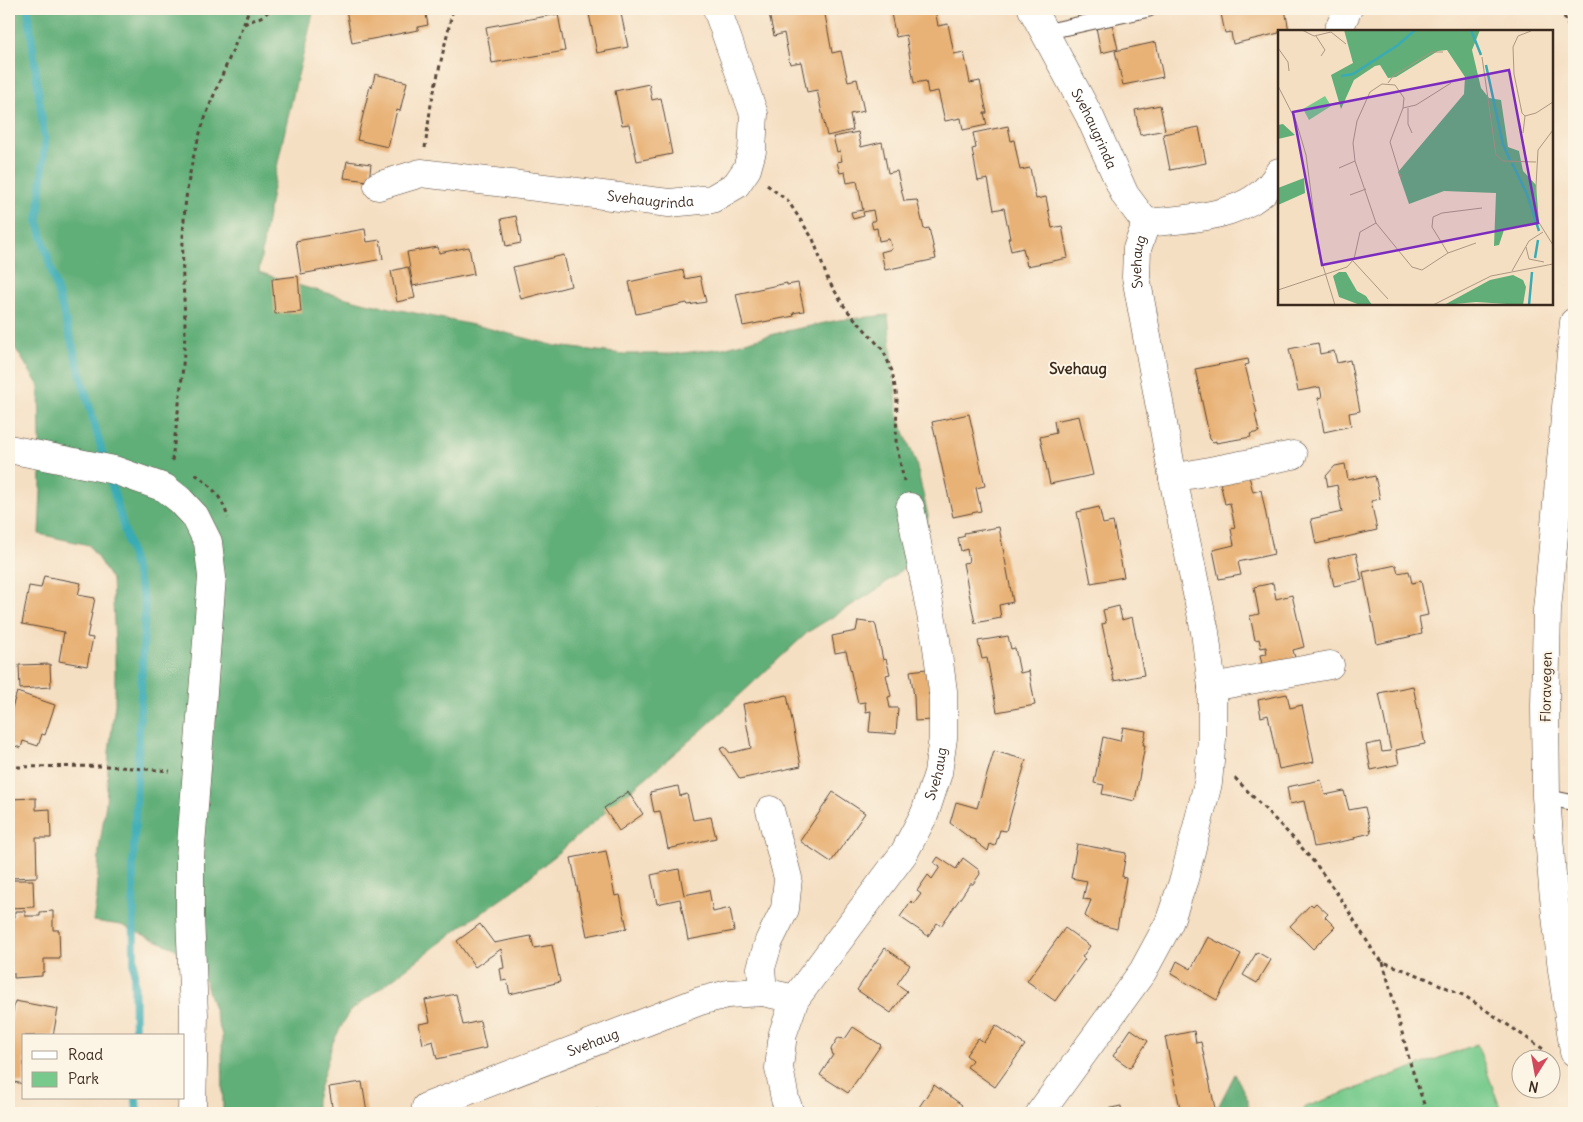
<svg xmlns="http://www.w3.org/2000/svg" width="1583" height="1122" font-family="Delius,sans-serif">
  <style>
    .green { fill: #77ca8c; stroke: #597a55 }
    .forest { fill: #61ae78; stroke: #4e6c4b }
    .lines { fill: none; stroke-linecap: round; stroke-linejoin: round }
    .stream { stroke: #39abb4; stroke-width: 8 }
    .building { fill: #e8b174 }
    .lane-casing { stroke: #574537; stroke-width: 17 }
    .street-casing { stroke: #574537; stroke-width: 29 }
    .secondary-casing { stroke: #574537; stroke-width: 29 }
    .path { stroke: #574537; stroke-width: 3; stroke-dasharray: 4 4; stroke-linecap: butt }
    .lane { stroke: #fff; stroke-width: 15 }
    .street { stroke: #fff; stroke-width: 28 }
    .secondary { stroke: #fff; stroke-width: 28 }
    .labels { text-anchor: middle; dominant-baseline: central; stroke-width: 4; stroke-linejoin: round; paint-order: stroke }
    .street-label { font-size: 14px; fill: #3b2a1e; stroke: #fcf5e5 }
    .neighbourhood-label { font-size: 15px; font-weight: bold; fill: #3b2a1e; stroke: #fcf5e5 }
    .inset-river { fill: none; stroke: #39abb4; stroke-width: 2.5 }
    .inset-road { fill: none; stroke: #ab9781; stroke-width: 1 }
    .view { fill: #7b2cbf; fill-opacity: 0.15; stroke: #7b2cbf; stroke-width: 2.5 }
    .inset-edge { fill: none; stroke: #3b2a1e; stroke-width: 2.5 }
  </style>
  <rect width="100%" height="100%" fill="#fcf5e5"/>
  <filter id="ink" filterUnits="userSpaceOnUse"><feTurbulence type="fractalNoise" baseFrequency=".02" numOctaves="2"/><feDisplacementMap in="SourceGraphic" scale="10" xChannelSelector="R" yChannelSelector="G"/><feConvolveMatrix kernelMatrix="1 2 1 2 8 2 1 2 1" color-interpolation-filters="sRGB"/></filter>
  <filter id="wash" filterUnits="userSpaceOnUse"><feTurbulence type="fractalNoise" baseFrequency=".0096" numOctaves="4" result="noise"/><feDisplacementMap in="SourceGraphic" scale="20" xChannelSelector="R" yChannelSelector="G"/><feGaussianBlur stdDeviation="1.12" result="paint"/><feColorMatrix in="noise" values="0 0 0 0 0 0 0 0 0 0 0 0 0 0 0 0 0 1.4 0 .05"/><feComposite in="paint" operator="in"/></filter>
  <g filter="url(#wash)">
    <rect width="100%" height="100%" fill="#f5dfc3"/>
    <!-- green -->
    <path class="green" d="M 1477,1044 L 1502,1113 L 1305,1113 L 1303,1108 Z"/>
    <!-- forest -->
    <g class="forest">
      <path d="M 9,9 L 314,9 C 306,45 296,81 288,117 C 276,169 266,220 259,272 L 304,287 L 366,303 L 483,327 L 556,346 L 623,354 L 675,354 L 723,348 L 782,332 L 839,320 L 888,315 L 898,416 L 916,463 L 928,516 L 923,552 L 878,589 L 808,632 L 703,729 L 513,891 L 465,924 L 349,1012 L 333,1042 L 316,1100 L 316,1113 L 223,1113 L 222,1035 L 205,981 L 174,948 L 121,925 L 93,921 L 97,897 L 99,850 L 106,803 L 109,752 L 115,704 L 115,645 L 112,580 L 89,545 L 39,534 L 41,490 L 39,386 L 9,338 Z"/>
      <path d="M 1235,1074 L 1248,1100 L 1248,1113 L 1215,1113 Z"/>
    </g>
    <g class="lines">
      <!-- stream -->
      <g class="stream">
        <path d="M 28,9 L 45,143 L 38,222 L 105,462"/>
        <path d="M 109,475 L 145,604 L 133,867 L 135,1036"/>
        <path d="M 136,1098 L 137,1113"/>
      </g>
    </g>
    <g id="blocks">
      <!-- building -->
      <g class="building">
        <path d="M 346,9 L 425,9 L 428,25 L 418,27 L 418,30 L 352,43 Z"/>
        <path d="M 588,9 L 620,9 L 628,47 L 597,53 Z"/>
        <path d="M 768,9 L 824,9 L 832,53 L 841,51 L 848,81 L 857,79 L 864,111 L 850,114 L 853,130 L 827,136 L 817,90 L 807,92 L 801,62 L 790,64 L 784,33 L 774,36 Z"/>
        <path d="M 890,9 L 935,9 L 938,26 L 948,24 L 954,54 L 964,52 L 970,83 L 980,81 L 987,113 L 984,113 L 987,125 L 963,130 L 961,118 L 945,121 L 938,91 L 928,93 L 926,81 L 914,83 L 906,35 L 896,37 Z"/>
        <path d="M 1220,9 L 1257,9 L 1258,10 L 1285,9 L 1289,31 L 1279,31 L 1279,33 L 1233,44 L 1231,32 L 1225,33 Z"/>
        <path d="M 558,14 L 565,51 L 492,63 L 486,27 Z"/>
        <path d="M 1112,24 L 1118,49 L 1101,53 L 1096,27 Z"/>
        <path d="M 1156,42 L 1163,77 L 1123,85 L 1115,51 Z"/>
        <path d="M 375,74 L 407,82 L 400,111 L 397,110 L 388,147 L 357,140 L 370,86 L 372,87 Z"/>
        <path d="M 649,84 L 652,100 L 661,98 L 672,154 L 637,161 L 629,124 L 622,125 L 615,91 Z"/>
        <path d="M 1160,105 L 1165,130 L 1140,135 L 1135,110 Z"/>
        <path d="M 1008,126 L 1011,141 L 1014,140 L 1020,170 L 1030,168 L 1036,199 L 1046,197 L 1052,228 L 1062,226 L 1068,258 L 1027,266 L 1023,248 L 1011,251 L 1008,238 L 1010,238 L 1004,208 L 994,210 L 988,179 L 978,181 L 972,149 L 976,148 L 973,133 Z"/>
        <path d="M 1199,127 L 1206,163 L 1170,170 L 1163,134 Z"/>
        <path d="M 858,132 L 861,147 L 882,142 L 888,173 L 897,171 L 904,201 L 917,200 L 924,229 L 929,228 L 936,259 L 885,270 L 881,252 L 892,249 L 889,239 L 879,241 L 877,228 L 873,229 L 871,221 L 875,221 L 873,210 L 863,212 L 864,216 L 853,219 L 851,212 L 863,210 L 857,181 L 847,183 L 845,172 L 840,173 L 837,162 L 842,161 L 840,151 L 837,152 L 833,137 Z"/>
        <path d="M 347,161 L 371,164 L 369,181 L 344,178 Z"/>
        <path d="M 516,216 L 521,243 L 506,246 L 501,219 Z"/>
        <path d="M 365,229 L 367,242 L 380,240 L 383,259 L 301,274 L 296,241 Z"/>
        <path d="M 438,247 L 439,253 L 469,247 L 474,274 L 413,286 L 407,252 Z"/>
        <path d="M 564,255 L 571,286 L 521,299 L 513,267 Z"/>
        <path d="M 408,267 L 415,298 L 397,302 L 391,271 Z"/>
        <path d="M 683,270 L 685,279 L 700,276 L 706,302 L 688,305 L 687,303 L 636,314 L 629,282 Z"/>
        <path d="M 298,276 L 301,312 L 275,314 L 272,279 Z"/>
        <path d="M 787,283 L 787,285 L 798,283 L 804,311 L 793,313 L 794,316 L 743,326 L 736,294 Z"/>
        <path d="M 1318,343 L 1320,354 L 1334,351 L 1337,363 L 1350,360 L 1360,411 L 1349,413 L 1351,426 L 1324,432 L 1318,398 L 1322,397 L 1320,387 L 1298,391 L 1289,349 Z"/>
        <path d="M 1248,359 L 1249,364 L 1245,365 L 1257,413 L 1255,414 L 1259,432 L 1250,434 L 1251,437 L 1216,443 L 1216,441 L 1213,442 L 1210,439 L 1195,369 Z"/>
        <path d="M 969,414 L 985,486 L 976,488 L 981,511 L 953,517 L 932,422 Z"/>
        <path d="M 1079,416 L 1093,475 L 1050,484 L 1040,437 L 1056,433 L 1054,421 Z"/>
        <path d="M 1345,464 L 1348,480 L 1366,476 L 1366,478 L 1375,476 L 1380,499 L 1371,501 L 1377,530 L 1316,544 L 1311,519 L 1342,512 L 1337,485 L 1328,487 L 1326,476 L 1335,466 Z"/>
        <path d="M 1249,476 L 1253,492 L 1261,490 L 1274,554 L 1238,562 L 1241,575 L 1219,579 L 1213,550 L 1234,545 L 1231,529 L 1235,528 L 1230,503 L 1225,504 L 1220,482 Z"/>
        <path d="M 1099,507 L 1103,524 L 1113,522 L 1124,577 L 1091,583 L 1077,512 Z"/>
        <path d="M 999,527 L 1013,602 L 999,605 L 1001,618 L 975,623 L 963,563 L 969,562 L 967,549 L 961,551 L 958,538 L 965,536 L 964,533 Z"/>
        <path d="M 1356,553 L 1362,580 L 1334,586 L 1328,559 Z"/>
        <path d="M 1396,565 L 1398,573 L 1409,571 L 1412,583 L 1421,581 L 1428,615 L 1419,617 L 1422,634 L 1377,644 L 1363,572 Z"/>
        <path d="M 44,576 L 81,583 L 78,595 L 95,598 L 87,637 L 93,638 L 87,666 L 59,661 L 64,632 L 22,624 L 29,586 L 41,588 Z"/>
        <path d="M 1273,583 L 1276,599 L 1292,595 L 1304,647 L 1293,650 L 1296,662 L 1263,669 L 1260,655 L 1267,654 L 1266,647 L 1261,648 L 1259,639 L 1255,640 L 1250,616 L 1259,614 L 1254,587 Z"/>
        <path d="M 1119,606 L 1122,620 L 1132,617 L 1144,675 L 1114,681 L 1102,624 L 1106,623 L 1103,610 Z"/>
        <path d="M 858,621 L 874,623 L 876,626 L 883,660 L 886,659 L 890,674 L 886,675 L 891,696 L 888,697 L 890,708 L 898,708 L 896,734 L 869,732 L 871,711 L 866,712 L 865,702 L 858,703 L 846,651 L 835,653 L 832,636 L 856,631 Z"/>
        <path d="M 1008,636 L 1011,649 L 1015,648 L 1020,673 L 1029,671 L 1035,705 L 997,712 L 987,658 L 982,659 L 978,641 Z"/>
        <path d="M 50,664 L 51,687 L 20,689 L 19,665 Z"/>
        <path d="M 926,669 L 930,692 L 928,694 L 931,694 L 932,720 L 915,721 L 914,696 L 910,671 Z"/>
        <path d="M 1413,686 L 1425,744 L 1396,750 L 1399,764 L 1371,770 L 1366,745 L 1380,742 L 1382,752 L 1391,751 L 1379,693 Z"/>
        <path d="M 17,692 L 55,705 L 45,735 L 42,734 L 38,746 L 23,741 L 21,748 L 9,744 L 9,717 Z"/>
        <path d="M 1287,694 L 1290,708 L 1302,705 L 1314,762 L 1279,769 L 1268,715 L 1261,717 L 1258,700 Z"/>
        <path d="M 787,695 L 801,766 L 740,779 L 720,749 L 725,747 L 730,753 L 751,748 L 743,704 Z"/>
        <path d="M 1123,727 L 1146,731 L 1143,745 L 1145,745 L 1135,801 L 1102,794 L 1104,785 L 1094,783 L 1103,737 L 1120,741 Z"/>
        <path d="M 994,751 L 1026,760 L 1006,831 L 1000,830 L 995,846 L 990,844 L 988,851 L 976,842 L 976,840 L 970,838 L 950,823 L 956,802 L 977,808 Z"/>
        <path d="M 1321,780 L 1325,795 L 1344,791 L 1349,810 L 1365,807 L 1371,833 L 1354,837 L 1355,839 L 1314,847 L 1304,801 L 1290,804 L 1287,787 Z"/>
        <path d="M 678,786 L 680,796 L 687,794 L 693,820 L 711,817 L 716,838 L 668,849 L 660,811 L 654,812 L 650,792 Z"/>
        <path d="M 628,792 L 643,814 L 619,831 L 604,808 Z"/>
        <path d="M 833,792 L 865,813 L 831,862 L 800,841 Z"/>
        <path d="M 36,798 L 36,810 L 50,809 L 51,838 L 36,838 L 37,877 L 9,878 L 9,799 Z"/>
        <path d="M 1077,844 L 1126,853 L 1122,877 L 1126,878 L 1117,929 L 1094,923 L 1085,916 L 1091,900 L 1083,899 L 1087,881 L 1071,878 Z"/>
        <path d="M 606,851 L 615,896 L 620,895 L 627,928 L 587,936 L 571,858 Z"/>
        <path d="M 938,857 L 956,869 L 963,858 L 979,870 L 980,874 L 973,884 L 970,884 L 941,926 L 937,923 L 928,936 L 900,917 L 911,901 L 914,904 L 921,894 L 917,891 L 928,875 L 932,879 L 940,867 L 934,863 Z"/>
        <path d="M 679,869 L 684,895 L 709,890 L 713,912 L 730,908 L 734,931 L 688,940 L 680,899 L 657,904 L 651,875 Z"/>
        <path d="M 9,880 L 33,880 L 34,907 L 9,908 Z"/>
        <path d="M 1316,903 L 1328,914 L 1325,917 L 1335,927 L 1313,949 L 1290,926 L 1311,904 L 1313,906 Z"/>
        <path d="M 15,911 L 25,911 L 25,916 L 40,916 L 40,912 L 53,911 L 53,930 L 59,930 L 60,959 L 44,959 L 44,972 L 42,972 L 42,976 L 14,978 L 14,973 L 9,973 L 9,917 L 15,917 Z"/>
        <path d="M 480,924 L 494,943 L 531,936 L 534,948 L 552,945 L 560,982 L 510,994 L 507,980 L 502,981 L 500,969 L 504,968 L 501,949 L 475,967 L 457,941 Z"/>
        <path d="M 1065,928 L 1090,946 L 1082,957 L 1085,959 L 1055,1001 L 1027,981 Z"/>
        <path d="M 1208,937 L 1241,954 L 1217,1000 L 1171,974 L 1177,961 L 1191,969 Z"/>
        <path d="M 885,948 L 910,965 L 897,984 L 907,991 L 891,1013 L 857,990 Z"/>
        <path d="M 1257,952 L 1271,960 L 1257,983 L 1243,975 Z"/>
        <path d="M 456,994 L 463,1025 L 480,1021 L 486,1048 L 437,1059 L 433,1041 L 423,1044 L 419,1024 L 430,1022 L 425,1000 Z"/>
        <path d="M 15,1001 L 58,1009 L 53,1036 L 24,1036 L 24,1084 L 9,1081 L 9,1032 Z"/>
        <path d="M 996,1025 L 1025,1045 L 995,1087 L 967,1067 L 972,1060 L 966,1055 L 978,1038 L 984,1042 Z"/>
        <path d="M 853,1027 L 881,1045 L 848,1093 L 820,1075 L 833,1055 L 831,1049 L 838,1038 L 845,1039 Z"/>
        <path d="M 1131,1029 L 1148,1041 L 1130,1068 L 1113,1056 Z"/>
        <path d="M 1194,1031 L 1196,1043 L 1201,1042 L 1216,1113 L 1181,1113 L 1165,1037 Z"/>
        <path d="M 362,1082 L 367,1113 L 333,1113 L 329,1087 Z"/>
        <path d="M 934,1085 L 962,1105 L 956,1113 L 915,1113 Z"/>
        <path d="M 1121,1106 L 1122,1113 L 1092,1113 L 1092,1112 Z"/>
        <path d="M 598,1109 L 599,1113 L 581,1113 L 581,1112 Z"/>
      </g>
    </g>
  </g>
  <g filter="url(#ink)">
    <use href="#blocks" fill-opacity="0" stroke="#574537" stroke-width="1"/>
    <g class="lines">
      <defs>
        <g id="lane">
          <path d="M 1045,32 L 1149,9"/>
          <path d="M 1546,797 L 1574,803"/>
        </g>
        <g id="street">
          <path id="s1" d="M 1032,9 L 1090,117 L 1125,195 L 1146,223"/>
          <path d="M 1338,31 L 1348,9"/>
          <path id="s2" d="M 378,186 L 421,173 L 669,203 L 712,199 L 736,185 L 747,169 L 752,151 L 754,114 L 717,9"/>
          <path d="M 1146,223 C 1191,218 1255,218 1279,172"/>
          <path d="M 9,449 L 114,470 L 165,488 L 180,500 L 195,516 L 208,542 L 212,577 L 190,858 L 190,915 L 194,1015 L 192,1113"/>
          <path d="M 1173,478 L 1293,455"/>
          <path d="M 1212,687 L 1330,665"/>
          <path d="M 763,992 L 761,968 L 769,941 L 785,909 L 788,878 L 770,810"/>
          <path id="s3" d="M 426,1107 L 700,1001 L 728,994 L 763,992 L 795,999"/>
          <path id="s4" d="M 790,1113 L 785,1099 L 779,1068 L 783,1033 L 795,999 L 904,853 L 925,813 L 938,773 L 943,738 L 943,691 L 936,640 L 910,507"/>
          <path id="s5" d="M 1040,1113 L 1143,971 L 1169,923 L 1184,879 L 1208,783 L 1212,739 L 1212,687 L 1205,632 L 1173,478 L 1136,277 L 1137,249 L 1146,223"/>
        </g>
        <path id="secondary" d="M 1574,322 L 1547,610 L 1545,706 L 1546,797 L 1553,888 L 1562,970 L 1574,1052"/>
      </defs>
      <!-- lane casing -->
      <use href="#lane" class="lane-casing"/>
      <!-- street casing -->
      <use href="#street" class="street-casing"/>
      <!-- secondary casing -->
      <use href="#secondary" class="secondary-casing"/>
      <!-- path -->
      <g class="path">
        <path d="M 1561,9 L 1570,30 L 1572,42"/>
        <path d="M 244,24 L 263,16 L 271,9"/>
        <path d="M 425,148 L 431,104 L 453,9"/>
        <path d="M 767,185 L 788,201 L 813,239 L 828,280 L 846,309 L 883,350 L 892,371 L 897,398 L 896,443 L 904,481"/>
        <path d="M 172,461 C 177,417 184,373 185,329 C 185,313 184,298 183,283 C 182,246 183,209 190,173 C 201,113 229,65 249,9"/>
        <path d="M 195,474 C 212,486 222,497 228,518"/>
        <path d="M 9,767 L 107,766 L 170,771"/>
        <path d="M 1235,778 L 1296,841 L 1318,867 L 1341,899 L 1375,954 L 1383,962 L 1423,977 L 1465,996 L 1546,1051"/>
        <path d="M 1383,962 L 1411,1066 L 1427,1113"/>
      </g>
      <!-- lane -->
      <use href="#lane" class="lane"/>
      <!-- street -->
      <use href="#street" class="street"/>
      <!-- secondary -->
      <use href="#secondary" class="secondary"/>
    </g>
  </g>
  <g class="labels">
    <!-- street labels -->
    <g class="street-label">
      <text stroke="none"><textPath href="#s1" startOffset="135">Svehaugrinda</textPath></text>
      <text stroke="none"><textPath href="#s2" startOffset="276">Svehaugrinda</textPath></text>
      <text stroke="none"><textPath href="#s5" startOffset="904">Svehaug</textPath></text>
      <text transform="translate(1546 687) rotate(-89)">Floravegen</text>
      <text stroke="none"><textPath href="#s4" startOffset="386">Svehaug</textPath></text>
      <text stroke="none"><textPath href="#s3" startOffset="179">Svehaug</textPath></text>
    </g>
    <!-- neighbourhood labels -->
    <g class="neighbourhood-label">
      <text x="1078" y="368">Svehaug</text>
    </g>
  </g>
  <!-- overview -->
  <g transform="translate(1278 30)">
    <rect width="275" height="275" fill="#f5dfc3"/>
    <path d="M 47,66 L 53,76 L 31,90 L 25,79 Z" fill="#77ca8c"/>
    <path d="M 66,0 L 202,0 L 194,20 L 203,58 L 211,68 L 223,70 L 230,117 L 241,121 L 245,141 L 258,155 L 261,193 L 226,200 L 221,215 L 216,216 L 218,163 L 166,161 L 131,174 L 120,142 L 186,64 L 187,47 L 169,20 L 160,21 L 118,47 L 110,48 L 102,35 L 97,36 L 76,50 L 63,79 L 53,45 L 75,33 ZM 5,94 L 17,105 L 0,109 L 0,95 ZM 26,148 L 27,163 L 0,175 L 0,158 ZM 61,242 L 68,242 L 79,261 L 88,266 L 94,275 L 82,275 L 61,267 L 55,246 ZM 235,245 L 245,250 L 248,257 L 245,275 L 198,272 L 166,275 L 212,250 Z" fill="#61ae78"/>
    <path class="inset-river" d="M 193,0 L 203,25M 208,35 L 225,114 L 232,130M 63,46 L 75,44 L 120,15 L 137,0M 234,133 L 249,164 L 261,201M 257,228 L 260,210M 251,275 L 254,242"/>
    <path class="inset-road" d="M 24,0 L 36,6 L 53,2 L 68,14M 253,1 L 240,6 L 235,17 L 236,44 L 244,83 L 247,86 L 258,83 L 275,72M 38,6 L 47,20 L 43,26M 0,18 L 10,32 L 11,41M 204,27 L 218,125 L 225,131 L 258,132M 110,53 L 115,46 L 154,22 L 165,22M 0,56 L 18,91 L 28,125 L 41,223 L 57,275M 125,78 L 138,75 L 173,53M 130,78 L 130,94 L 134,103M 275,100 L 260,120 L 257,174 L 260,191 L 275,215M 245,103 L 247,86M 61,138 L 77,131M 72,165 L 88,159M 98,193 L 77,131 L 75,113 L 79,91 L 92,62 L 104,54 L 117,55 L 126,68 L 125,78 L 112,112 L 123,148M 98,193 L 134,237 L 144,240 L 170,223 L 154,197 L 155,187 L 164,183 L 204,178M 248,217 L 251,229 L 266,232M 170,223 L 198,213M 75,231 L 110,269M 234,241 L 251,211 L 265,202M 0,260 L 69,237 L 76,229 L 82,202 L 98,193M 155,275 L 213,246 L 275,234"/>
    <path class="view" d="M 231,40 L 260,193 L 44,235 L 15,82 Z"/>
    <rect width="275" height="275" class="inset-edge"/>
  </g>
  <!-- margin -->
  <rect width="1583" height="1122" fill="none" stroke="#fcf5e5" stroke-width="30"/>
  <!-- legend -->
  <rect x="22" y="1034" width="162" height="65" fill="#fcf5e5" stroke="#afa495"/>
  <rect x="32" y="1051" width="25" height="8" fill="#ffffff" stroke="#afa495"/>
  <text x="68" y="1060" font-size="15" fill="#3b2a1e">Road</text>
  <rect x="32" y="1072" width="25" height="15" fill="#77ca8c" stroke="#afa495"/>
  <text x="68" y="1084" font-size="15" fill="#3b2a1e">Park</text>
  <!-- north arrow -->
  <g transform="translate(1536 1074) rotate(191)"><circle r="24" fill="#fcf5e5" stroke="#afa495"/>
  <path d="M0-4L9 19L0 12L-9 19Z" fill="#d1495b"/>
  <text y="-8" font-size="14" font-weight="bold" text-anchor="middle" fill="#3b2a1e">N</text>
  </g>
</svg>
